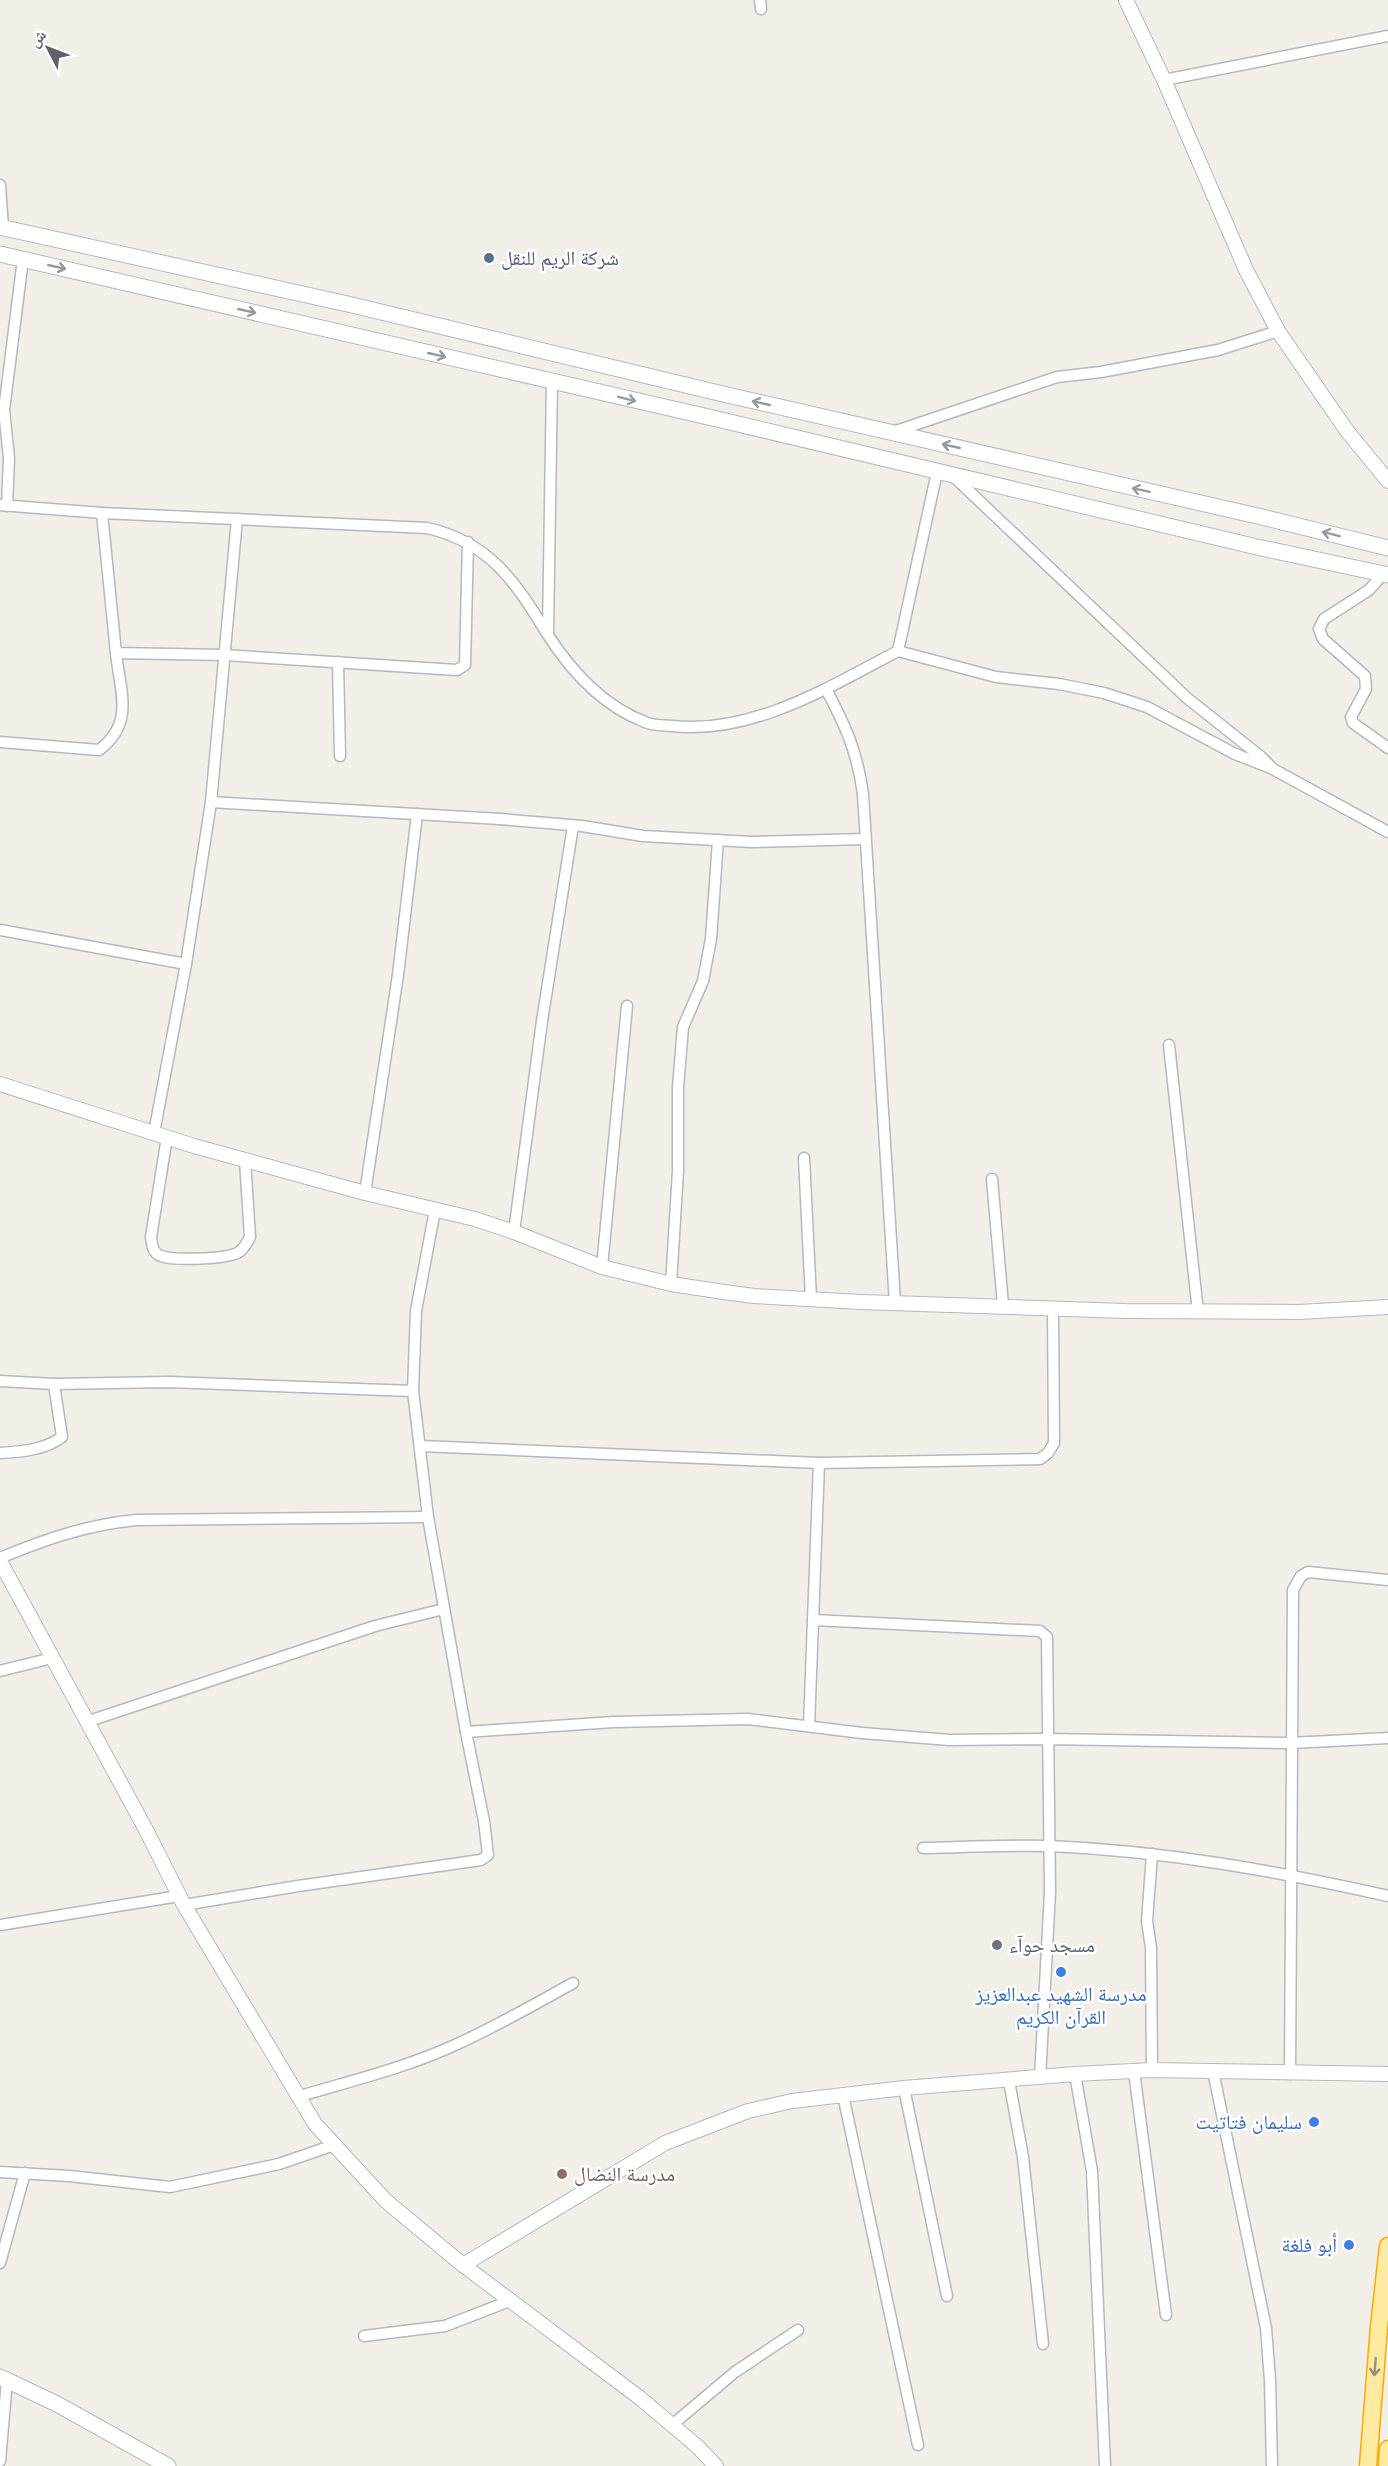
<svg xmlns="http://www.w3.org/2000/svg" width="1388" height="2466" font-family="'Space Grotesk','Noto Naskh Arabic',sans-serif">
  <style>
    .lines { fill: none; stroke-linecap: round; stroke-linejoin: round }
    .minor-casing { stroke: #b5b8bc; stroke-width: 13 }
    .tertiary-casing { stroke: #b5b8bc; stroke-width: 16 }
    .secondary-casing { stroke: #b6babf; stroke-width: 17 }
    .trunk-casing { stroke: #f9ab00; stroke-width: 19 }
    .minor { stroke: #fff; stroke-width: 10 }
    .tertiary { stroke: #fff; stroke-width: 14 }
    .secondary { stroke: #fff; stroke-width: 15 }
    .trunk { stroke: #feeaa1; stroke-width: 16 }
    .oneway { stroke: #979a9d }
    .oneway2 { stroke: #97927c }
    .service-dot { fill: #5c6f8a; stroke: #fff; stroke-width: 2 }
    .worship-dot { fill: #6b7280; stroke: #fff; stroke-width: 2 }
    .shop-dot { fill: #3f7fe0; stroke: #fff; stroke-width: 2 }
    .education-dot { fill: #8d6e63; stroke: #fff; stroke-width: 2 }
    .labels { text-anchor: middle; dominant-baseline: central; stroke-width: 5; stroke-linejoin: round; paint-order: stroke }
    .service-label { font-size: 20px; fill: #4e5e75; stroke: #fff; text-anchor: start }
    .worship-label { font-size: 20px; fill: #5b616d; stroke: #fff; text-anchor: start }
    .shop-label { font-size: 20px; fill: #366cbe; stroke: #fff; text-anchor: end }
    .education-label { font-size: 20px; fill: #785e54; stroke: #fff; text-anchor: start }
  </style>
  <rect width="100%" height="100%" fill="#f1efe8"/>
  <g class="lines">
    <defs>
      <g id="minor">
        <path d="M 760,0 L 761,9"/>
        <path d="M 1164,80 L 1388,36"/>
        <path d="M 0,185 L 3,228"/>
        <path d="M 893,432 L 1057,377 L 1101,372 L 1218,350 L 1278,331"/>
        <path d="M 952,475 L 1187,698 L 1260,756 L 1271,767"/>
        <path d="M 0,505 L 102,513 L 427,528 C 489,542 515,581 546,632 C 570,670 603,706 645,722 C 653,726 664,725 672,726 C 752,735 829,687 898,651 L 937,472"/>
        <path d="M 7,506 L 9,458 L 4,410 L 23,259"/>
        <path d="M 102,513 L 116,653 L 224,655 L 457,670 L 465,665 L 468,542"/>
        <path d="M 1383,574 L 1369,590 L 1324,619 L 1319,629 L 1323,639 L 1365,676 L 1366,689 L 1351,717 L 1353,723 L 1388,748"/>
        <path d="M 548,633 L 552,381"/>
        <path d="M 898,651 L 996,677 L 1059,684 L 1104,693 L 1147,707 L 1235,754 L 1271,768 L 1388,832"/>
        <path d="M 338,662 L 340,756"/>
        <path d="M 826,689 C 846,727 857,751 863,794 L 895,1303"/>
        <path d="M 0,742 L 99,750 C 135,723 120,692 116,653"/>
        <path d="M 211,802 L 500,819 L 582,826 L 643,836 L 752,842 L 865,839"/>
        <path d="M 0,930 L 186,964"/>
        <path d="M 1169,1045 L 1198,1312"/>
        <path d="M 154,1133 L 186,964 L 211,802 L 237,519"/>
        <path d="M 167,1137 L 151,1237 C 152,1245 153,1254 161,1256 C 174,1261 229,1259 239,1252 C 245,1248 247,1242 250,1237 L 245,1160"/>
        <path d="M 804,1158 L 811,1299"/>
        <path d="M 992,1179 L 1003,1305"/>
        <path d="M 365,1193 L 398,975 L 417,814"/>
        <path d="M 514,1232 L 542,1021 L 573,826"/>
        <path d="M 602,1267 L 627,1006"/>
        <path d="M 671,1284 L 678,1171 L 678,1087 L 683,1027 L 703,981 L 711,939 L 718,840"/>
        <path d="M 0,1381 L 54,1384 L 169,1382 L 413,1391"/>
        <path d="M 420,1446 L 819,1463 L 1040,1459 L 1048,1453 L 1054,1443 L 1053,1308"/>
        <path d="M 0,1453 C 20,1452 45,1450 62,1437 L 54,1384"/>
        <path d="M 0,1558 C 46,1539 86,1525 136,1520 L 428,1517"/>
        <path d="M 813,1620 L 1040,1631 L 1047,1637 L 1050,1892 L 1040,2078"/>
        <path d="M 0,1671 L 52,1658"/>
        <path d="M 86,1722 L 375,1626 L 444,1609"/>
        <path d="M 809,1726 L 819,1463"/>
        <path d="M 466,1732 L 613,1722 L 748,1719 L 862,1733 L 950,1740 L 1047,1739 L 1291,1743 L 1388,1738"/>
        <path d="M 923,1848 C 965,1847 1008,1845 1050,1846 C 1165,1851 1277,1871 1388,1896"/>
        <path d="M 184,1905 L 298,1886 L 481,1860 L 488,1855 L 484,1821 L 466,1732 L 428,1517 L 413,1391 L 416,1311 L 435,1210"/>
        <path d="M 0,1925 L 179,1896"/>
        <path d="M 1152,2070 L 1151,1948 L 1147,1921 L 1152,1854"/>
        <path d="M 1134,2071 L 1166,2315"/>
        <path d="M 1213,2071 L 1266,2328 L 1270,2380 L 1272,2466"/>
        <path d="M 1075,2074 L 1092,2171 L 1105,2466"/>
        <path d="M 1290,2074 L 1293,1590 L 1301,1576 L 1308,1572 L 1388,1580"/>
        <path d="M 1009,2081 L 1023,2157 L 1043,2344"/>
        <path d="M 904,2088 L 947,2296"/>
        <path d="M 843,2095 L 918,2445"/>
        <path d="M 297,2097 C 350,2081 405,2068 455,2045 C 495,2027 534,2005 573,1983"/>
        <path d="M 0,2172 L 69,2176 L 170,2187 L 279,2164 L 334,2145"/>
        <path d="M 0,2263 L 25,2173"/>
        <path d="M 364,2336 L 445,2326 L 512,2300"/>
        <path d="M 672,2425 L 735,2372 L 798,2330"/>
        <path d="M 0,2461 L 7,2380"/>
      </g>
      <g id="tertiary">
        <path d="M 1126,0 L 1164,80 L 1246,270 L 1278,331 L 1347,431 L 1388,481"/>
        <path d="M 0,1084 L 194,1146 L 365,1193 L 475,1219 L 514,1232 L 602,1267 L 671,1284 L 724,1292 L 754,1296 L 861,1302 L 1125,1311 L 1299,1312 L 1388,1307"/>
        <path d="M 0,1561 L 145,1828 L 184,1905 L 315,2124 L 386,2201 L 463,2265 L 640,2398 L 698,2447 L 716,2466"/>
        <path d="M 463,2265 L 665,2143 L 748,2111 L 792,2101 L 904,2088 L 1075,2074 L 1152,2070 L 1388,2074"/>
      </g>
      <g id="secondary">
        <path d="M 0,227 L 352,305 L 723,394 L 1262,517 L 1388,548"/>
        <path d="M 0,254 L 717,419 L 1257,547 L 1388,575"/>
        <path d="M 0,2377 L 57,2404 L 168,2466"/>
      </g>
      <g id="trunk">
        <path d="M 1368,2466 L 1379,2327 L 1388,2246"/>
        <path d="M 1387,2466 L 1388,2449"/>
      </g>
    </defs>
    <!-- minor casing -->
    <use href="#minor" class="minor-casing"/>
    <!-- tertiary casing -->
    <use href="#tertiary" class="tertiary-casing"/>
    <!-- secondary casing -->
    <use href="#secondary" class="secondary-casing"/>
    <!-- trunk casing -->
    <use href="#trunk" class="trunk-casing"/>
    <!-- minor -->
    <use href="#minor" class="minor"/>
    <!-- tertiary -->
    <use href="#tertiary" class="tertiary"/>
    <!-- secondary -->
    <use href="#secondary" class="secondary"/>
    <!-- trunk -->
    <use href="#trunk" class="trunk"/>
  </g>
  <!-- one-way arrows -->
  <defs><path id="oneway-shaft" d="M-6 0H5M1.5-3L5.5 0L1.5 3" fill="none" stroke-width="1.6" stroke-linecap="round" stroke-linejoin="round" transform="scale(1.5)"/></defs>
  <g class="oneway">
    <use href="#oneway-shaft" transform="translate(57 267) rotate(13)"/>
    <use href="#oneway-shaft" transform="translate(247 311) rotate(13)"/>
    <use href="#oneway-shaft" transform="translate(437 355) rotate(13)"/>
    <use href="#oneway-shaft" transform="translate(627 399) rotate(14)"/>
    <use href="#oneway-shaft" transform="translate(761 403) rotate(-167)"/>
    <use href="#oneway-shaft" transform="translate(951 446) rotate(-167)"/>
    <use href="#oneway-shaft" transform="translate(1141 490) rotate(-168)"/>
    <use href="#oneway-shaft" transform="translate(1331 534) rotate(-166)"/>
  </g>
  <use class="oneway2" href="#oneway-shaft" transform="translate(1375 2367) rotate(95)"/>
  <!-- markers -->
  <circle class="service-dot" cx="489" cy="258" r="6"/>
  <circle class="worship-dot" cx="997" cy="1945" r="6"/>
  <g class="shop-dot">
    <circle cx="1061" cy="1972" r="6"/>
    <circle cx="1314" cy="2122" r="6"/>
    <circle cx="1349" cy="2245" r="6"/>
  </g>
  <circle class="education-dot" cx="562" cy="2174" r="6"/>
  <g class="labels">
    <!-- service labels -->
    <g class="service-label">
      <text x="501" y="258">شركة الريم للنقل</text>
    </g>
    <!-- worship labels -->
    <g class="worship-label">
      <text x="1009" y="1945">مسجد حوآء</text>
    </g>
    <!-- shop labels -->
    <g class="shop-label">
      <text x="1061" y="1994" text-anchor="middle">مدرسة الشهيد عبدالعزيز<tspan x="1061" dy="23">القرآن الكريم</tspan></text>
      <text x="1302" y="2122">سليمان فتاتيت</text>
      <text x="1337" y="2245">أبو فلغة</text>
    </g>
    <!-- education labels -->
    <g class="education-label">
      <text x="574" y="2174">مدرسة النضال</text>
    </g>
  </g>
  <!-- north arrow -->
  <g transform="translate(48 48) rotate(312)" stroke="#ffffff" stroke-width="4.5" paint-order="stroke">
  <path d="M0-4.5L10 22L0 15L-10 22Z" fill="#5f6368"/>
  <text y="-9" font-size="16" font-weight="bold" text-anchor="middle" fill="#5f6368">ش</text>
  </g>
</svg>
